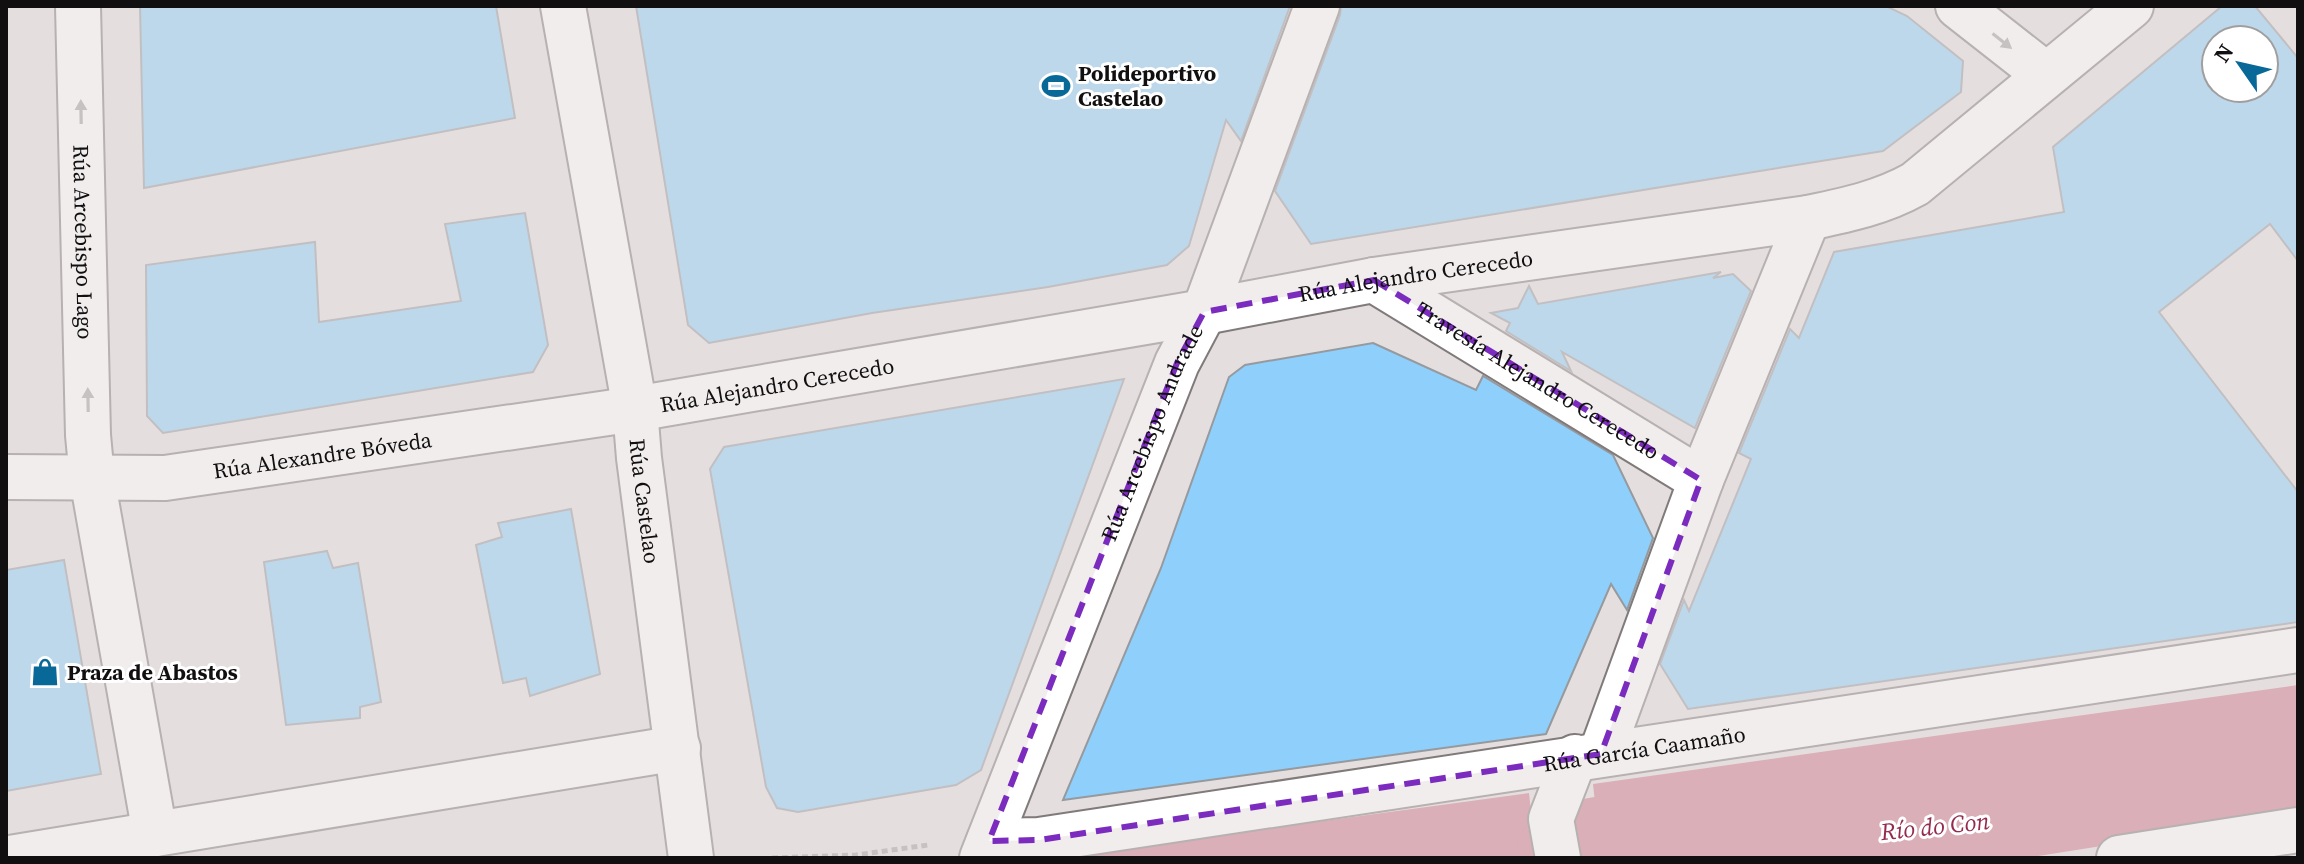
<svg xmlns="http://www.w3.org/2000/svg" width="2304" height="864" font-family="'Source Serif 4',serif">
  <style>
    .water { fill: #cd758a }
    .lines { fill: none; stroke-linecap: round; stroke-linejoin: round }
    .river { stroke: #cd758a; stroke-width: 112 }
    .building { fill: #8ed0fb; stroke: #969a9e; stroke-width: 2; fill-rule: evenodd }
    .pedestrian-casing { stroke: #807a7b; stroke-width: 48 }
    .minor-casing { stroke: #807a7b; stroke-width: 48 }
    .path { stroke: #a39d9e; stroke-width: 5; stroke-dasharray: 6 4; stroke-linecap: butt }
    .pedestrian { stroke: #fff; stroke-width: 44 }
    .minor { stroke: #fff; stroke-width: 44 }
    .oneway { fill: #a09f9f }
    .marked { fill: none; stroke: #7b2cbf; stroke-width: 6; stroke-dasharray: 16 10; stroke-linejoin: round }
    .labels { text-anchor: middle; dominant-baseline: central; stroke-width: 6; stroke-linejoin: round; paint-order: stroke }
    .poi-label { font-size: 22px; font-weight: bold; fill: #110f10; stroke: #fff; text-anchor: start }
    .street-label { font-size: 22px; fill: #110f10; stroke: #fff }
    .water-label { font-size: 24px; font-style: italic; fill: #942a4d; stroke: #fff }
  </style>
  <rect width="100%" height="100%" fill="#e5dedf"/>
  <!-- water -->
  <g class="water">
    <path d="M 2298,685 L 2298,815 L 2026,858 L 1601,858 L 1593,784 Z"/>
    <path d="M 1529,793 L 1536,858 L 1053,858 Z"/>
  </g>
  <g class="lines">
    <!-- river -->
    <path class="river" d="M 1572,858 L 1656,843 L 1754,841"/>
  </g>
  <!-- building -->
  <g class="building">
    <path d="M 140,6 L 496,6 L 515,118 L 144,188 Z"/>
    <path d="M 636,6 L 1290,6 L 1241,141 L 1226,120 L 1189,246 L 1167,265 L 1048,287 L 872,313 L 709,343 L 688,325 Z"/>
    <path d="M 1341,6 L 1886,6 L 1907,16 L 1963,61 L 1961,92 L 1883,151 L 1311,244 L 1275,191 L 1340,15 Z"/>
    <path d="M 2222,6 L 2255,6 L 2298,58 L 2298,261 L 2270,224 L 2159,312 L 2298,492 L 2298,622 L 1688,709 L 1660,664 L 1684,600 L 1689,611 L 1751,459 L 1739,453 L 1790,329 L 1799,338 L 1834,252 L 2064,212 L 2053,147 ZM 2216,40 L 2264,40 L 2264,88 L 2216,88 Z"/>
    <path d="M 525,213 L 548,345 L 533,372 L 163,433 L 147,416 L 146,265 L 315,242 L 319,322 L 461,301 L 445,224 Z"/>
    <path d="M 1721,272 L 1713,278 L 1733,274 L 1751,291 L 1695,428 L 1562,352 L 1571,371 L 1506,331 L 1510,323 L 1491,313 L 1518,308 L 1529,286 L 1538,304 Z"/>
    <path d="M 1373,343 L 1476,390 L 1483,376 L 1613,455 L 1653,538 L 1627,610 L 1611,584 L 1546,734 L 1063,800 L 1161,568 L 1229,377 L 1245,365 Z"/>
    <path d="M 1124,379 L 981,770 L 956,785 L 798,812 L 777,808 L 766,787 L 710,469 L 724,447 Z"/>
    <path d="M 571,509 L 600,674 L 530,696 L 526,678 L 503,683 L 476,545 L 502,537 L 498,523 Z"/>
    <path d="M 327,551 L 333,568 L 358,563 L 381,702 L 360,707 L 360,718 L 286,725 L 264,562 Z"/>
    <path d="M 64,560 L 101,774 L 6,791 L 6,570 Z"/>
  </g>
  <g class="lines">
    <defs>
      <g id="pedestrian">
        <path id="s1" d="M 78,6 L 88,435 L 92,478 L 155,834"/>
        <path id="s2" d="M 563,6 L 635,409 L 639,458 L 691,858"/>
        <path id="s3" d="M 1374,280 L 1701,480"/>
        <path d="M 1601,754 L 1701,480 L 1808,218"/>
        <path id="s4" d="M 989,841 L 1039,840 L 2298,650"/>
        <path d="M 10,858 L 678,748"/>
        <path id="s5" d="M 982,858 L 1177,363 L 1204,312 L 1317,6"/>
        <path d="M 1558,858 L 1551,819 L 1575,757"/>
        <path d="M 2119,858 L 2298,830"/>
      </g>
      <g id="minor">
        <path d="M 1958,6 L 2046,75"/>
        <path id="s6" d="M 6,477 L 165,478 L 635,409 L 1204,312 L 1374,280 L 1808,218 C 1846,210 1881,203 1915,184 L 2131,6"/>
      </g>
    </defs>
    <!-- pedestrian casing -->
    <use href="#pedestrian" class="pedestrian-casing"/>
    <!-- minor casing -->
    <use href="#minor" class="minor-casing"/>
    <!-- path -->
    <path class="path" d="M 772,858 L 856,855 L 928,845"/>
    <!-- pedestrian -->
    <use href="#pedestrian" class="pedestrian"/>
    <!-- minor -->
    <use href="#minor" class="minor"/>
  </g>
  <!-- one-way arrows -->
  <defs><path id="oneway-solid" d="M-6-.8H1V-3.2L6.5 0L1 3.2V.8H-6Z" transform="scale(2)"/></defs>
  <g class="oneway">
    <use href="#oneway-solid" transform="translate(2002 41) rotate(38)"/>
    <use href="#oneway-solid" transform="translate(81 112) rotate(-91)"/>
    <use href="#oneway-solid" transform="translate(88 400) rotate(-91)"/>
  </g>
  <!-- marked area -->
  <path d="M0 0H2304V864H0ZM 1374,280 L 1701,480 L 1601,754 L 1039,840 L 989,841 L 1177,363 L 1204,312 Z" fill="#e5dedf" fill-opacity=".55" fill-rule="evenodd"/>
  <path class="marked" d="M 1374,280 L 1701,480 L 1601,754 L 1039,840 L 989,841 L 1177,363 L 1204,312 Z"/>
  <!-- icons -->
  <defs>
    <symbol id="stadium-bare" viewBox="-9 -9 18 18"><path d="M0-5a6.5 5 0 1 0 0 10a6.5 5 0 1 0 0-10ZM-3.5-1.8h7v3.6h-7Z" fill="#086897" stroke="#fff" stroke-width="2.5" paint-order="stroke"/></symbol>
    <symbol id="shop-bare" viewBox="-9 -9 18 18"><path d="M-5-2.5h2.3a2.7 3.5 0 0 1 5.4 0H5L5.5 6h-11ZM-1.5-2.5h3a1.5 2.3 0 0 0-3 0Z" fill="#086897" stroke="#fff" stroke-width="2.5" paint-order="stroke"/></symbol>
  </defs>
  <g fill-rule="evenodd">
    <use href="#stadium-bare" x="1036" y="66" width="40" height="40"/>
    <use href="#shop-bare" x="25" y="652" width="40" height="40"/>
  </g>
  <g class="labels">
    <!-- poi labels -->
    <g class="poi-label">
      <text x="1078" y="73">Polideportivo<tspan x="1078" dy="25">Castelao</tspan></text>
      <text x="67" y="672">Praza de Abastos</text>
    </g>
    <!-- street labels -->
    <g class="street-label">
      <text stroke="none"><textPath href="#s1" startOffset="236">Rúa Arcebispo Lago</textPath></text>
      <text stroke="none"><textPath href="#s6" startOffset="1426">Rúa Alejandro Cerecedo</textPath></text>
      <text stroke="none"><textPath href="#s3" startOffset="192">Travesía Alejandro Cerecedo</textPath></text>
      <text stroke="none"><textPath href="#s6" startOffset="778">Rúa Alejandro Cerecedo</textPath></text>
      <text stroke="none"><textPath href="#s5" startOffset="458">Rúa Arcebispo Andrade</textPath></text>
      <text stroke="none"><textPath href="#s6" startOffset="318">Rúa Alexandre Bóveda</textPath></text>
      <text stroke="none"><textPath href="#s2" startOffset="502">Rúa Castelao</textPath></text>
      <text stroke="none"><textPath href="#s4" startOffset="662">Rúa García Caamaño</textPath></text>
    </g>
    <!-- water labels -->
    <g class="water-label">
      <text transform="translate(1935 826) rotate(-6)">Río do Con</text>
    </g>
  </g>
  <!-- border -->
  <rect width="2304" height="864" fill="none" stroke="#110f10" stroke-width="16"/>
  <!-- north arrow -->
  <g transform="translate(2240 64) rotate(304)"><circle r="38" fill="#ffffff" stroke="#a09f9f" stroke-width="2"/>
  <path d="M0-6L14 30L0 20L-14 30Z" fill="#086897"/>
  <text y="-12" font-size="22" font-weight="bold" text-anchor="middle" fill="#110f10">N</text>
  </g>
</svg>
